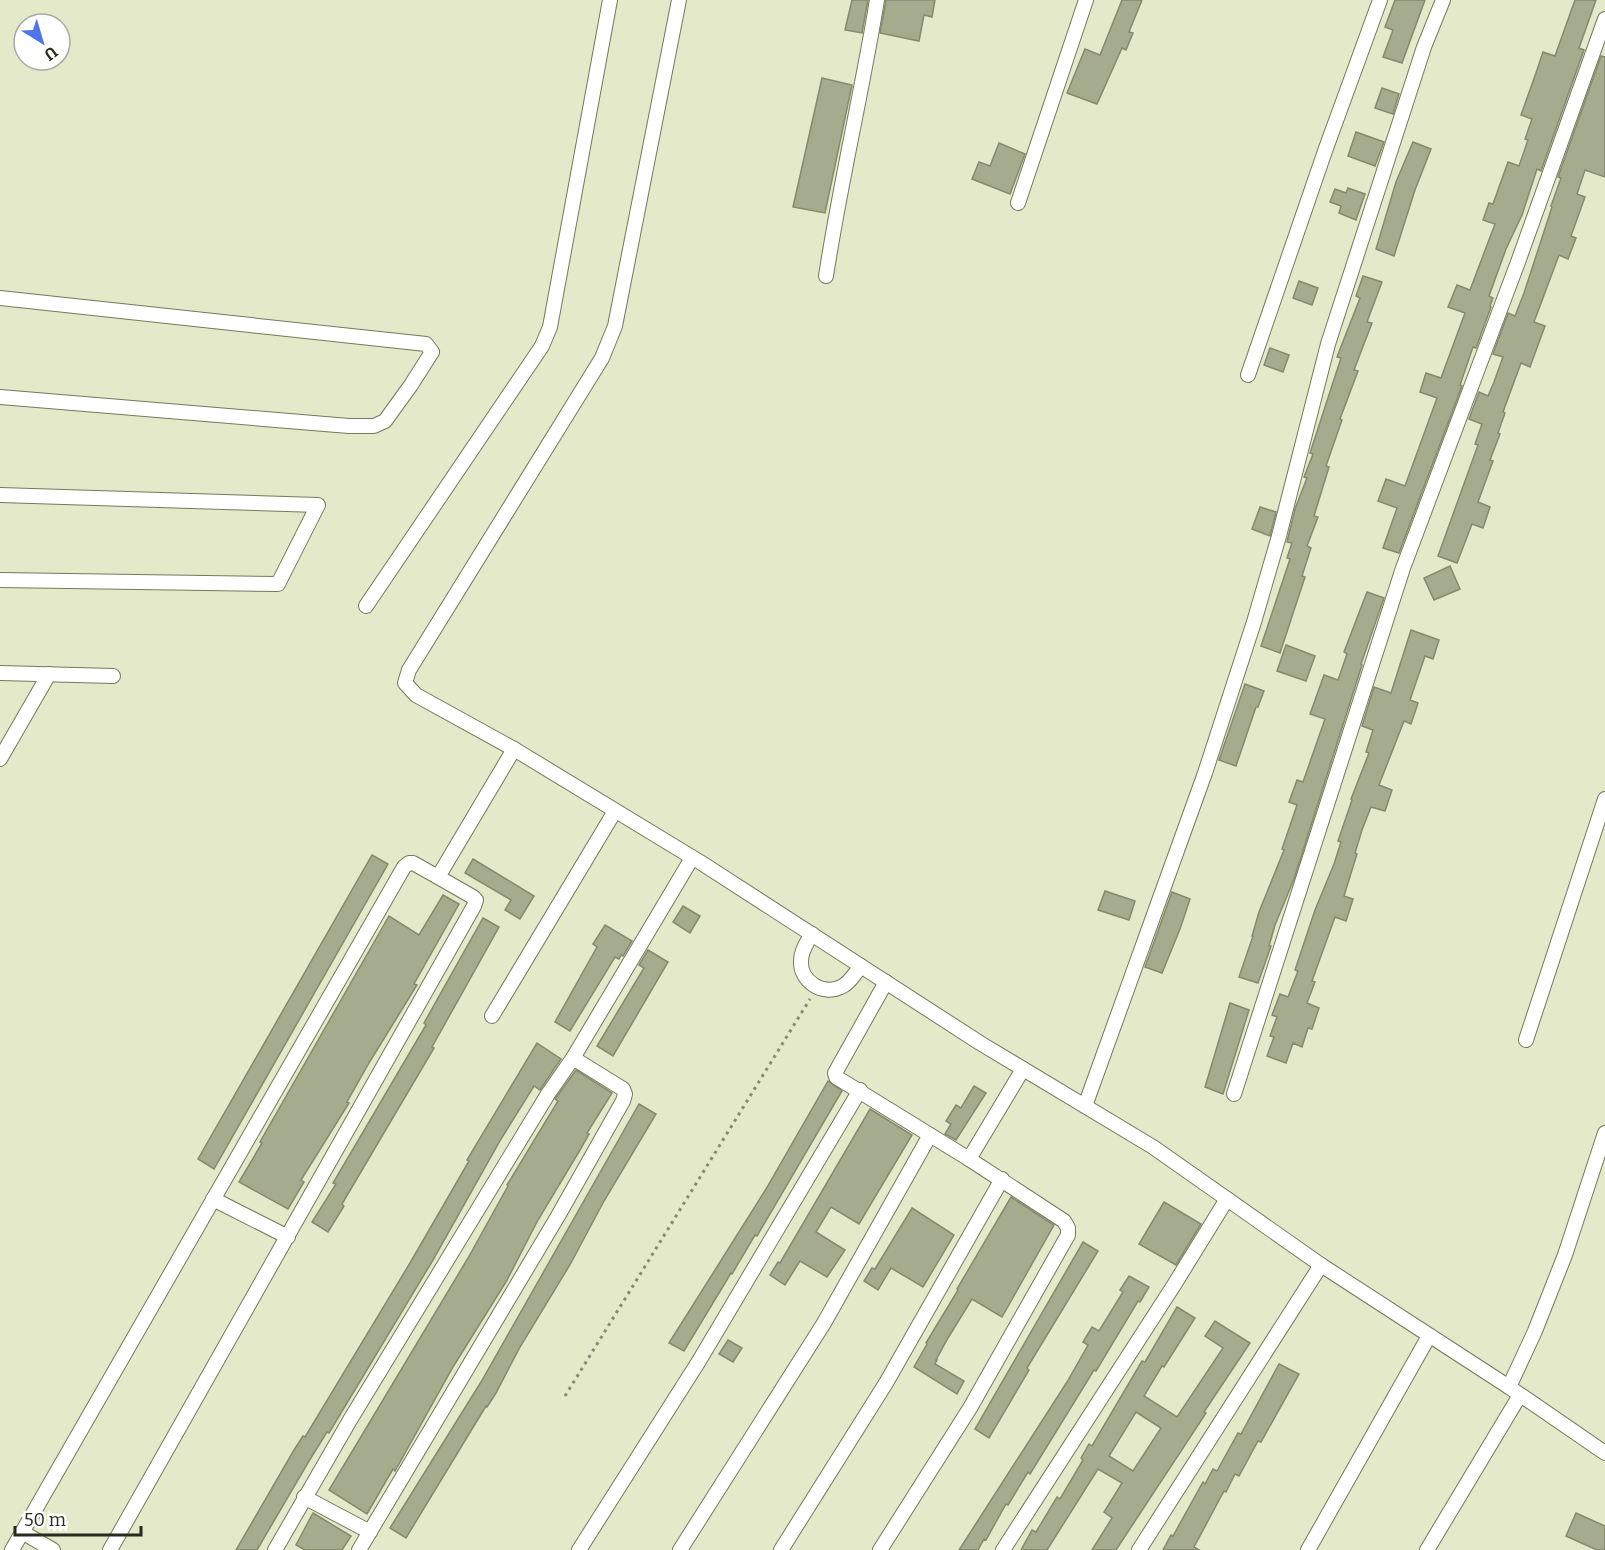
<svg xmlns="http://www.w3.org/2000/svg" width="1605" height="1550" font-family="Bitter,serif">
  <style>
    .building { fill: #a5ab8d; stroke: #858a6d; stroke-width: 1.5; fill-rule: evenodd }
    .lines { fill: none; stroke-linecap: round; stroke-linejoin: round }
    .street-casing { stroke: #74795c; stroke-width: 16 }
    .path { stroke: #878b75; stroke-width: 3; stroke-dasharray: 3 4.5; stroke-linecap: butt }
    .street { stroke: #fff; stroke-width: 14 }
  </style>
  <rect width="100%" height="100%" fill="#e3e9c9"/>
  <!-- building -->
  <g class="building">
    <path d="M 852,0 L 868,0 L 862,33 L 845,30 Z"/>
    <path d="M 886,0 L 935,0 L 932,17 L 924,15 L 919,41 L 880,33 Z"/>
    <path d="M 1122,0 L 1142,0 L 1129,32 L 1133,33 L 1126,50 L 1122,48 L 1097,104 L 1067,93 L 1085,49 L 1100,55 Z"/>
    <path d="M 1395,0 L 1425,0 L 1402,63 L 1383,57 L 1393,30 L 1385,27 Z"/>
    <path d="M 1575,0 L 1596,0 L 1579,48 L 1584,50 L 1541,171 L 1537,169 L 1522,215 L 1506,249 L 1489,296 L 1493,298 L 1490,306 L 1491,307 L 1476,348 L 1473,347 L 1460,385 L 1462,386 L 1399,553 L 1383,548 L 1397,508 L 1378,501 L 1386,479 L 1405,486 L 1437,398 L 1420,392 L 1426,373 L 1441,378 L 1465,313 L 1448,307 L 1457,285 L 1470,290 L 1495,224 L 1483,220 L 1489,203 L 1493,204 L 1508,162 L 1519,166 L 1528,140 L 1525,139 L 1532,119 L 1521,115 L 1536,73 L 1543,52 L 1555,56 Z"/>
    <path d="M 1601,56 L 1605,57 L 1605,177 L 1585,170 L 1577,194 L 1585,197 L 1571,236 L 1576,238 L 1568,259 L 1559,255 L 1534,322 L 1545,326 L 1530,367 L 1521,363 L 1503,412 L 1505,413 L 1498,433 L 1500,434 L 1490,460 L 1493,461 L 1478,502 L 1490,507 L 1483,528 L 1472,524 L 1457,563 L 1438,556 L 1478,445 L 1475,444 L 1482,424 L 1469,419 L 1479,392 L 1488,396 L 1494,382 L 1503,357 L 1493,354 L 1508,313 L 1515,316 L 1524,293 L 1552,207 L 1551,206 L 1561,178 L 1558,177 Z"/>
    <path d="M 822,78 L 852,85 L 825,213 L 793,207 Z"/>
    <path d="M 1382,88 L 1399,94 L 1393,114 L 1375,108 Z"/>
    <path d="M 1356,132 L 1384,142 L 1375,166 L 1348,156 Z"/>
    <path d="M 1413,142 L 1431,149 L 1415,190 L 1394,256 L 1376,249 L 1396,182 Z"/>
    <path d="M 999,143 L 1025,154 L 1010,194 L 972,179 L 979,162 L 990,166 Z"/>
    <path d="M 1348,188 L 1365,194 L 1356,220 L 1339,213 L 1341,206 L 1330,202 L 1335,189 L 1346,193 Z"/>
    <path d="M 1363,276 L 1382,282 L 1367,322 L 1372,323 L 1354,370 L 1358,371 L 1340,419 L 1342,420 L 1326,466 L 1329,467 L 1314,516 L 1318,517 L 1307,546 L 1311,548 L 1302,576 L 1305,577 L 1280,653 L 1261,646 L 1290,559 L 1287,558 L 1292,543 L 1287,542 L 1295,509 L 1307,478 L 1304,477 L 1313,454 L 1310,453 L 1341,358 L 1337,357 L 1360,298 L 1356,296 Z"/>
    <path d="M 1299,281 L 1318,288 L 1312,305 L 1293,298 Z"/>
    <path d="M 1270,348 L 1289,355 L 1283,372 L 1264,365 Z"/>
    <path d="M 1260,507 L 1276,512 L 1270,536 L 1252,529 Z"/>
    <path d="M 1450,566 L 1460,589 L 1434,600 L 1424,578 Z"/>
    <path d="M 1367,592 L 1384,598 L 1361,664 L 1362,665 L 1294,879 L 1275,925 L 1269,946 L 1271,946 L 1258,983 L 1239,977 L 1253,936 L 1252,936 L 1259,912 L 1284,850 L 1282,849 L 1297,805 L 1289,802 L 1297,780 L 1303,782 L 1325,719 L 1310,714 L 1324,675 L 1338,680 L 1347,654 L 1344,652 Z"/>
    <path d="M 1411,630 L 1439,640 L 1433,659 L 1425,656 L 1410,700 L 1418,703 L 1411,724 L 1404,721 L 1379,785 L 1392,790 L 1385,811 L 1371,807 L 1362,830 L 1355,853 L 1357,854 L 1344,896 L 1353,899 L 1346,921 L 1335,917 L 1312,981 L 1315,982 L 1307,1003 L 1319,1008 L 1312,1029 L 1308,1028 L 1302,1047 L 1293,1043 L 1286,1063 L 1267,1056 L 1274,1037 L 1270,1036 L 1277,1017 L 1272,1015 L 1280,994 L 1288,997 L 1298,971 L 1295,970 L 1315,910 L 1334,864 L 1341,842 L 1338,841 L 1352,800 L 1351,799 L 1369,753 L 1366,752 L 1373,730 L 1362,726 L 1374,687 L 1391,693 Z"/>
    <path d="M 1286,645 L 1315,656 L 1306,681 L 1277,671 Z"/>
    <path d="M 1245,684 L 1264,691 L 1258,707 L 1256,707 L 1236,766 L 1219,760 Z"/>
    <path d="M 372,855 L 388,864 L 214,1169 L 198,1159 Z"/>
    <path d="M 473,859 L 534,896 L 520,919 L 505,910 L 511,900 L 465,873 Z"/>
    <path d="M 1105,891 L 1135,901 L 1129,920 L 1098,910 Z"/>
    <path d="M 1172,892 L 1190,899 L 1180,929 L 1162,973 L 1145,967 Z"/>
    <path d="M 443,895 L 459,904 L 414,984 L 417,985 L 369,1063 L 347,1102 L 349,1103 L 301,1180 L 304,1182 L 288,1209 L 239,1182 L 262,1143 L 260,1142 L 389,916 L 419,935 Z"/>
    <path d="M 683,906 L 700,916 L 690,933 L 673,922 Z"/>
    <path d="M 483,918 L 499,927 L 432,1047 L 434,1048 L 342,1204 L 344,1206 L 328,1232 L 312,1222 L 336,1184 L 333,1183 L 426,1025 L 424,1023 Z"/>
    <path d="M 605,925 L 632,941 L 623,956 L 621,955 L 619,959 L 615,957 L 570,1031 L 555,1022 L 597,947 L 593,944 Z"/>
    <path d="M 648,950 L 668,962 L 613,1056 L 597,1046 L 644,968 L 639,965 Z"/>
    <path d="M 1230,1003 L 1249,1010 L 1223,1094 L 1205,1087 Z"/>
    <path d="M 537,1043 L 561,1059 L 540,1090 L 534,1086 L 501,1139 L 433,1260 L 329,1433 L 327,1432 L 309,1461 L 257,1550 L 236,1550 L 294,1450 L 303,1436 L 305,1437 L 410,1263 L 469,1161 L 467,1160 Z"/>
    <path d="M 576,1070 L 612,1093 L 587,1133 L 589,1134 L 580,1150 L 538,1220 L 506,1282 L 453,1367 L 395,1471 L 393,1469 L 367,1514 L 329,1490 L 468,1258 L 508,1186 L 507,1185 L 558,1101 L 555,1099 Z"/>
    <path d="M 828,1081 L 842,1091 L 757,1236 L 755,1235 L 732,1274 L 731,1273 L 684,1351 L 669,1343 L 766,1189 Z"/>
    <path d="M 974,1086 L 986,1093 L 956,1140 L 945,1134 L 951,1124 L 946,1121 L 956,1105 L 961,1108 Z"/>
    <path d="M 639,1104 L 656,1114 L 604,1201 L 571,1263 L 520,1347 L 496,1393 L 487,1407 L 486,1406 L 406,1538 L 390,1528 L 481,1382 Z"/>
    <path d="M 870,1109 L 912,1135 L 859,1224 L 831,1207 L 816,1232 L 845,1250 L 827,1277 L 800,1261 L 785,1285 L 770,1275 L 778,1262 L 780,1263 Z"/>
    <path d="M 1011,1197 L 1054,1225 L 1002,1317 L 972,1299 L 948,1338 L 936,1360 L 937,1360 L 935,1364 L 964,1381 L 957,1394 L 914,1367 L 927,1344 L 926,1343 L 958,1290 L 957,1289 Z"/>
    <path d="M 1164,1202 L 1201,1224 L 1176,1265 L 1139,1244 Z"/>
    <path d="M 912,1208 L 954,1235 L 923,1287 L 891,1268 L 878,1290 L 864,1281 L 872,1268 L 875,1269 Z"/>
    <path d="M 1083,1242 L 1098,1251 L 1027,1368 L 1029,1370 L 989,1438 L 975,1429 Z"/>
    <path d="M 1129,1276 L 1149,1287 L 1140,1302 L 1138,1301 L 1096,1371 L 1094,1370 L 1030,1474 L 1028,1472 L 1008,1505 L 1006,1504 L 986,1540 L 984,1539 L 978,1550 L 959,1550 L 1067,1382 L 1088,1345 L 1083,1342 L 1092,1327 L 1099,1331 L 1123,1292 L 1120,1290 Z"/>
    <path d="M 1177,1307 L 1195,1318 L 1164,1367 L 1162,1366 L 1144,1396 L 1177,1417 L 1223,1348 L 1205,1336 L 1215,1321 L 1250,1343 L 1204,1412 L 1206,1413 L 1116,1550 L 1092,1550 L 1112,1518 L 1104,1512 L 1122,1483 L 1098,1469 L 1047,1550 L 1021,1550 L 1032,1530 L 1036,1532 L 1057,1497 L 1060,1499 L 1083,1460 L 1081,1458 L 1089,1444 L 1092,1446 L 1142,1361 L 1145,1362 ZM 1136,1412 L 1161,1428 L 1133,1471 L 1109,1456 Z"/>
    <path d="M 728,1340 L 742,1348 L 733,1362 L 719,1354 Z"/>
    <path d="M 1279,1364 L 1299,1374 L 1261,1442 L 1258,1441 L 1239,1476 L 1235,1474 L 1226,1492 L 1224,1491 L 1194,1547 L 1199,1550 L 1163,1550 L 1171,1535 L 1173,1536 L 1203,1482 L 1205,1484 L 1213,1469 L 1217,1471 L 1238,1433 L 1241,1434 Z"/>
    <path d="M 313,1513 L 351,1536 L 342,1550 L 305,1550 L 296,1545 Z"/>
    <path d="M 1576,1513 L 1605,1526 L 1605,1550 L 1597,1550 L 1566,1536 Z"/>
  </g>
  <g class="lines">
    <defs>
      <g id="street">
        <path d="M 679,0 L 615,326 L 602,358 L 409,670 L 405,683 L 416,695 L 514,749 L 700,862 L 980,1043 L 1153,1147 L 1321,1265 L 1509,1387 L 1605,1453"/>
        <path d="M 1018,203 L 1086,0"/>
        <path d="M 826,276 C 840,184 862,92 877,0"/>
        <path d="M 0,298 L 426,344 L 432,352 L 411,385 L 385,421 L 374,426 L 349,426 L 0,397"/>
        <path d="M 1248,375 L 1325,151 L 1380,0"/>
        <path d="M 0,495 L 318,505 L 278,584 L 0,580"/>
        <path d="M 366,606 L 542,346 L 550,327 L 610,0"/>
        <path d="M 0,673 L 113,676"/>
        <path d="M 0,759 L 49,674"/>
        <path d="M 812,934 C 807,942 801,951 801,961 C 800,981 822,996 841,987 C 850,983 855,973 861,966"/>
        <path d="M 886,982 L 835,1073 L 836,1077 L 969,1159 L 1023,1069"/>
        <path d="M 492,1016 L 615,811"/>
        <path d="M 1526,1040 L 1605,799"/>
        <path d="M 1234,1094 L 1403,568 L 1518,262 L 1605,19"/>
        <path d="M 1085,1106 L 1205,773 L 1254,622 L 1279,536 L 1328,344 L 1424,47 L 1443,0"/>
        <path d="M 213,1199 L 288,1237"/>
        <path d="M 1509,1387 L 1535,1331 L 1565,1255 L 1605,1133"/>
        <path d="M 304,1497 L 370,1532"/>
        <path d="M 22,1532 L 53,1550"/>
        <path d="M 12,1550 L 404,867 L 409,863 L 413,863 L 438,877"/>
        <path d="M 110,1550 L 474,906 L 476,900 L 473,897 L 438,877 L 514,749"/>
        <path d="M 275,1550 L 350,1420 L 548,1094 L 573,1058 L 692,858"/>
        <path d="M 359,1550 L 558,1216 L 623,1101 L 625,1094 L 623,1089 L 573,1058"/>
        <path d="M 579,1550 L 699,1361 L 860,1090"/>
        <path d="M 680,1550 L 824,1323 L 930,1135"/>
        <path d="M 781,1550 L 886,1383 L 1002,1179"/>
        <path d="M 880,1550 L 970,1408 L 1068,1235 L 1068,1228 L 1064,1221 L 969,1159"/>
        <path d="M 1003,1550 L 1174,1285 L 1227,1199"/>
        <path d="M 1139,1550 L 1321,1265"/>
        <path d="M 1308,1550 L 1429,1336"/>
        <path d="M 1427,1550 L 1520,1395"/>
      </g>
    </defs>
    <!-- street casing -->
    <use href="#street" class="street-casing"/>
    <!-- path -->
    <path class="path" d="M 565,1396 L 810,999"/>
    <!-- street -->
    <use href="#street" class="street"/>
  </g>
  <!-- north arrow -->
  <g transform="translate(42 42) rotate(143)"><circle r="28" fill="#ffffff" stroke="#a9aaa5" stroke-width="1.5"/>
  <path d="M0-4.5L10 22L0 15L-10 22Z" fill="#4e75e9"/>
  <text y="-9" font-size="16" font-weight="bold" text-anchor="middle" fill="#292b1f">U</text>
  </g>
  <!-- scale -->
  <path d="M15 1526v9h126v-9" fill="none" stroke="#292b1f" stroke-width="3"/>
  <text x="24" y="1526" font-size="18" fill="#292b1f" stroke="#ffffff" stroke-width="4.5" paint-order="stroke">50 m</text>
</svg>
